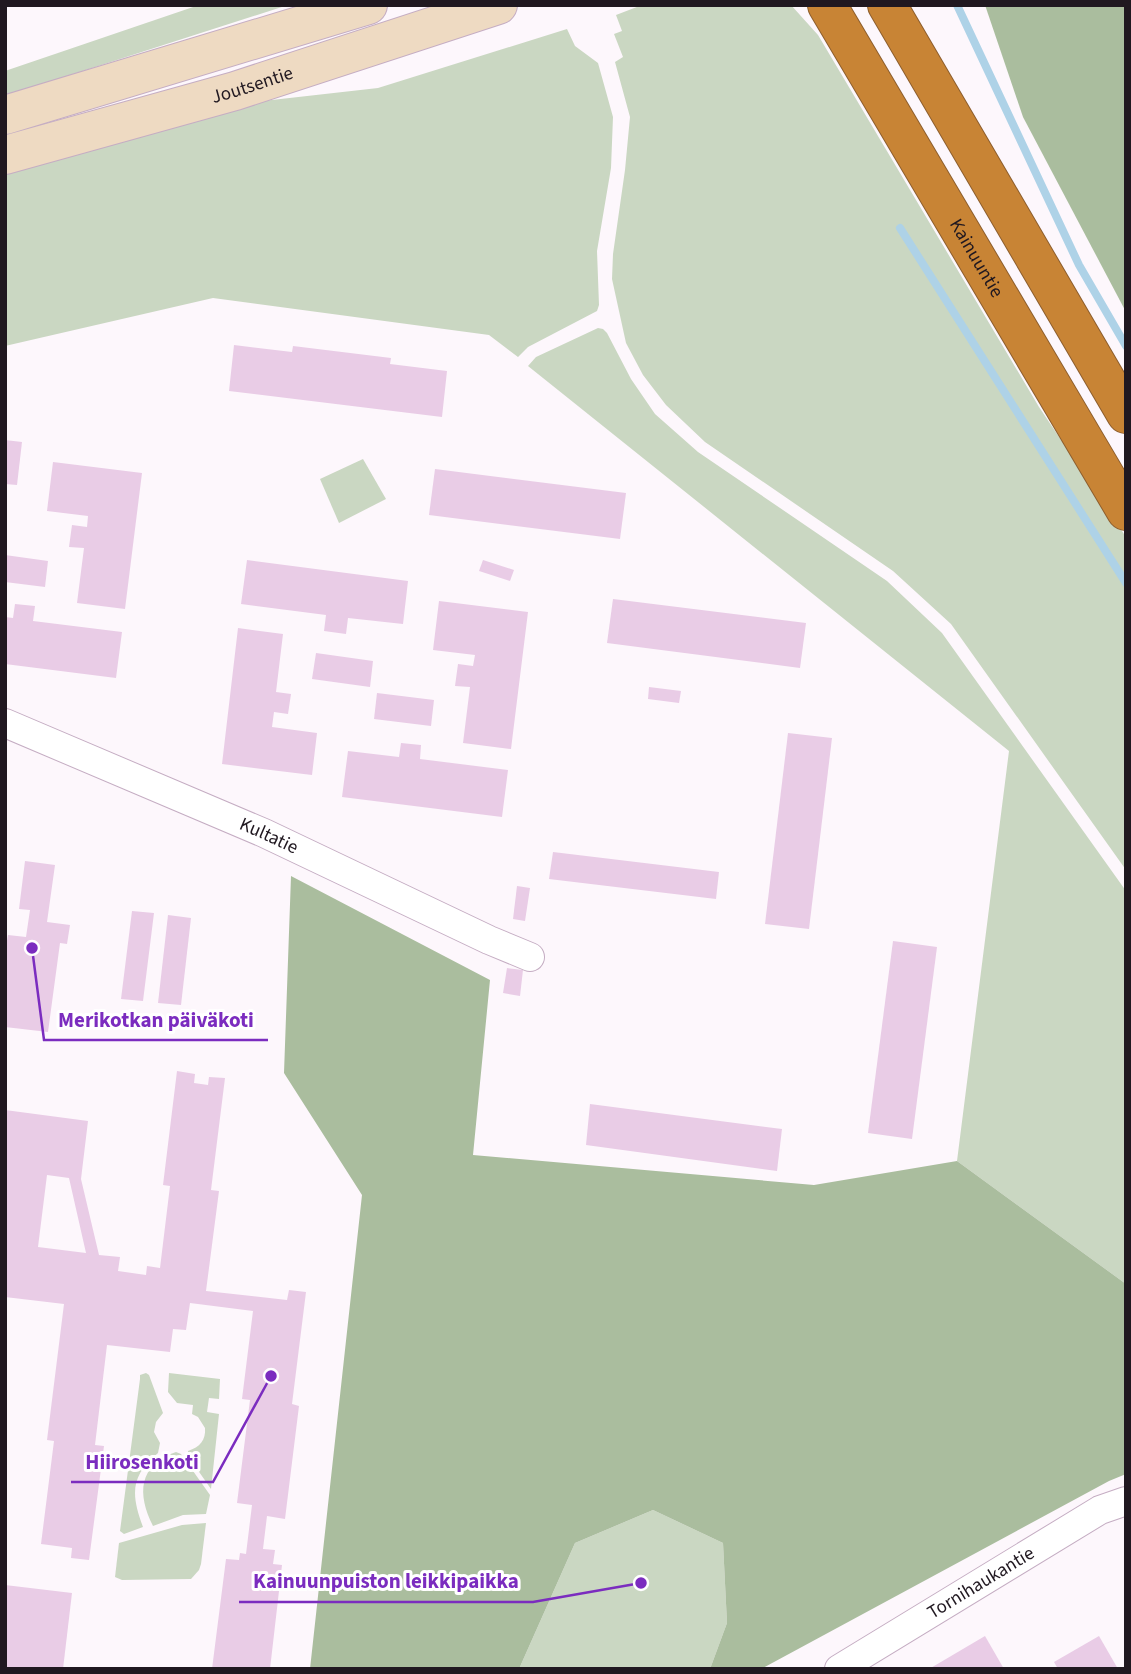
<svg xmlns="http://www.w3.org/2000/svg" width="1131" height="1674" font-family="'Source Sans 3',sans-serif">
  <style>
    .green { fill: #cad7c2 }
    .forest { fill: #aabd9e }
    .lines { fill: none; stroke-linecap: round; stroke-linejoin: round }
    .stream { stroke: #aed2e7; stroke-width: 8 }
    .building { fill: #e9cce6; fill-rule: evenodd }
    .street-casing { stroke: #c5adc3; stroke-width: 30 }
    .secondary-casing { stroke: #c5adc3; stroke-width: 40 }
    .highway-casing { stroke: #8d5e2e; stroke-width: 40 }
    .street { stroke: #fff; stroke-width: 28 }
    .secondary { stroke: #eedac2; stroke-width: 38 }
    .highway { stroke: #c88435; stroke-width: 38 }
    .labels { text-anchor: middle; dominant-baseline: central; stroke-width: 6; stroke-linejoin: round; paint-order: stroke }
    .street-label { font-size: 19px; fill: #201820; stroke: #fff }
    .leader { fill: none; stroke: #7b2cbf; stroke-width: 2.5 }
    .callout-dot { fill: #7b2cbf; stroke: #fff; stroke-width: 2.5 }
    .callout-label { font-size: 21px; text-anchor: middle; font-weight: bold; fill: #7b2cbf; stroke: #fff; stroke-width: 6; stroke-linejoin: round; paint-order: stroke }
  </style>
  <rect width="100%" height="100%" fill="#fdf7fc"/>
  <!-- green -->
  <g class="green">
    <path d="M 199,5 L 288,5 L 5,96 L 5,71 Z"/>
    <path d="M 642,5 L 791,5 L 818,35 L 1039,407 L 1126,537 L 1126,870 L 951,624 L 893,571 L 705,442 L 666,405 L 643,375 L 626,343 L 612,279 L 613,254 L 625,170 L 630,117 L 615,62 L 623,57 L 614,34 L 622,31 L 616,15 Z"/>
    <path d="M 567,29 L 575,46 L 598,63 L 613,117 L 611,168 L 597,251 L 599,305 L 597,311 L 528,347 L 518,357 L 489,335 L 213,298 L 5,346 L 5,172 L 245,103 L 378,88 Z"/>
    <path d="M 598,328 L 603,329 L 607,333 L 631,379 L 655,414 L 698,452 L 887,581 L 942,633 L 1126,891 L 1126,1284 L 957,1161 L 1009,751 L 528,366 L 536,357 Z"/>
    <path d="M 363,459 L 386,499 L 339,523 L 320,479 Z"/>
    <path d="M 146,1373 L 149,1375 L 163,1413 L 156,1422 L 154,1432 L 160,1443 L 158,1453 C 130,1476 131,1495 143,1527 L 124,1534 L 120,1531 L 140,1379 L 140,1375 Z"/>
    <path d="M 169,1373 L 220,1379 L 219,1399 L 209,1398 L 207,1412 L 219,1414 L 211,1489 L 188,1456 L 188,1451 C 200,1447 206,1440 205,1428 L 198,1417 L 192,1414 L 193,1405 L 177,1403 L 168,1392 Z"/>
    <path d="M 176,1452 L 181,1454 L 210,1495 L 206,1514 L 183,1515 L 153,1526 C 137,1494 138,1465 176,1452 Z"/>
    <path d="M 653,1510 L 723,1543 L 727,1623 L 710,1669 L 519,1669 L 575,1543 Z"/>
    <path d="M 206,1523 L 201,1564 L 199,1570 L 191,1579 L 122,1580 L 115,1577 L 119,1543 L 182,1525 Z"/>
  </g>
  <!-- forest -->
  <g class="forest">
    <path d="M 985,5 L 1126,5 L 1126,312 L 1023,117 Z"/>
    <path d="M 291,876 L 490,980 L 473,1155 L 814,1185 L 957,1161 L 1126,1284 L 1126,1474 L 1109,1481 L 761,1669 L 710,1669 L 727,1623 L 723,1543 L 653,1510 L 575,1543 L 519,1669 L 310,1669 L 362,1195 L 284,1073 Z"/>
  </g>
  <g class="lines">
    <!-- stream -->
    <g class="stream">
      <path d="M 957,5 L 1079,265 L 1126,346"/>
      <path d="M 900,228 L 1126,583"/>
    </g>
  </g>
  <!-- building -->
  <g class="building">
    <path d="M 234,345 L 292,352 L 293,346 L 391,358 L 390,364 L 447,371 L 442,417 L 229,391 Z"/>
    <path d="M 5,440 L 22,442 L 17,485 L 5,484 Z"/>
    <path d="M 53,462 L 142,473 L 125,609 L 77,603 L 84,548 L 69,547 L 72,525 L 87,527 L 88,516 L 47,511 Z"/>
    <path d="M 435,469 L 626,493 L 620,539 L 429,515 Z"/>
    <path d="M 5,555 L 48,561 L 45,587 L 5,582 Z"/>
    <path d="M 247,560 L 408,581 L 403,624 L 348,618 L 346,634 L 324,631 L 326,615 L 241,604 Z"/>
    <path d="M 483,560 L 514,570 L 510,581 L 479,571 Z"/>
    <path d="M 613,599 L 806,623 L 800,668 L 607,643 Z"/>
    <path d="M 439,601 L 528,612 L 511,749 L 463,743 L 470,687 L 455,686 L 458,664 L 473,666 L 475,655 L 433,650 Z"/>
    <path d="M 15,604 L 35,606 L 33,621 L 122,632 L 116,678 L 5,664 L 5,617 L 13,618 Z"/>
    <path d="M 238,628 L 283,634 L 276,692 L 291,694 L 288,714 L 274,712 L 272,727 L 317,733 L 312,775 L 222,764 Z"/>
    <path d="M 316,653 L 373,661 L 370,687 L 312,679 Z"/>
    <path d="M 649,687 L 681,691 L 679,703 L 648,699 Z"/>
    <path d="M 377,693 L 434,700 L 431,726 L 374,719 Z"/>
    <path d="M 788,733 L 832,738 L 809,929 L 765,924 Z"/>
    <path d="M 401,743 L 421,745 L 420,759 L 508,770 L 502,817 L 342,797 L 348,751 L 399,757 Z"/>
    <path d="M 553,852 L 719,872 L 716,899 L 549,879 Z"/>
    <path d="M 25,861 L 55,865 L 47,922 L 70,925 L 67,944 L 60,943 L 48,1032 L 5,1027 L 5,952 L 8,935 L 26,937 L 30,910 L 19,909 Z"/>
    <path d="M 517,886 L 530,888 L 525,921 L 513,919 Z"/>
    <path d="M 132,911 L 154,913 L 143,1001 L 121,999 Z"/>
    <path d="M 168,915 L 191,918 L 181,1005 L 158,1003 Z"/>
    <path d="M 893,941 L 937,947 L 912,1139 L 868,1133 Z"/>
    <path d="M 507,968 L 523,970 L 520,996 L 503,993 Z"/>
    <path d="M 177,1071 L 195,1074 L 194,1083 L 208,1085 L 209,1077 L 225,1078 L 211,1190 L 219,1191 L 206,1291 L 287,1300 L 289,1290 L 306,1292 L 292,1404 L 299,1406 L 285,1519 L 267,1516 L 263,1549 L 275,1550 L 273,1564 L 282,1565 L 270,1669 L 212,1669 L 226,1559 L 239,1560 L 240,1553 L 246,1554 L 252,1505 L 237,1503 L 250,1400 L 242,1399 L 253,1311 L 190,1303 L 186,1330 L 173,1329 L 170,1352 L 107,1345 L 95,1445 L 104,1446 L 89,1560 L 71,1558 L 72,1548 L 41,1544 L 54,1441 L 47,1440 L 64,1304 L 5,1297 L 5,1110 L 88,1121 L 81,1179 L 99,1255 L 120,1257 L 118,1271 L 146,1275 L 147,1266 L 160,1268 L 170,1186 L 163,1185 ZM 47,1175 L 69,1178 L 86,1253 L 38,1247 Z"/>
    <path d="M 590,1104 L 782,1129 L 777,1171 L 586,1145 Z"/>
    <path d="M 5,1585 L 72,1593 L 63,1669 L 5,1669 Z"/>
    <path d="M 985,1636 L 1004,1669 L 929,1669 Z"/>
    <path d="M 1099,1636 L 1118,1669 L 1058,1669 L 1054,1662 Z"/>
  </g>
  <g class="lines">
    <defs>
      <g id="street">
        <path id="s1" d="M 5,723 L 264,833 L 489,940 L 530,957"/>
        <path id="s2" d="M 839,1669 L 1100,1510 L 1126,1501"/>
      </g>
      <g id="secondary">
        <path d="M 5,115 L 368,5"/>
        <path id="s3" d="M 5,155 L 235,91 L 498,5"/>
      </g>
      <g id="highway">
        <path id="s4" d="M 827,5 L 1126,511"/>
        <path d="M 887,5 L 1126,414"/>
      </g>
    </defs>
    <!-- street casing -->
    <use href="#street" class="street-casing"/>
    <!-- secondary casing -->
    <use href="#secondary" class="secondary-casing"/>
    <!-- highway casing -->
    <use href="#highway" class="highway-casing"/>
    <!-- street -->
    <use href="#street" class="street"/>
    <!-- secondary -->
    <use href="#secondary" class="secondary"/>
    <!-- highway -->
    <use href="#highway" class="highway"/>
  </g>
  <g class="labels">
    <!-- street labels -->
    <g class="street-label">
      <text stroke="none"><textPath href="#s3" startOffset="257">Joutsentie</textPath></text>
      <text stroke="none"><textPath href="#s4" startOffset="294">Kainuuntie</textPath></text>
      <text stroke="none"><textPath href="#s1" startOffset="287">Kultatie</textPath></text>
      <text stroke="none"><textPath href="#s2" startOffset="166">Tornihaukantie</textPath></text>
    </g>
  </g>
  <!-- callouts -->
  <path class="leader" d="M32 948L44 1040H268M271 1376L213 1482H71M641 1583L533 1602H239"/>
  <g class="callout-dot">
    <circle cx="32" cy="948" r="7"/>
    <circle cx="271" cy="1376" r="7"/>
    <circle cx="641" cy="1583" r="7"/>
  </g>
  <g class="callout-label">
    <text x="156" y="1027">Merikotkan päiväkoti</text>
    <text x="142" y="1469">Hiirosenkoti</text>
    <text x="386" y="1588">Kainuunpuiston leikkipaikka</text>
  </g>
  <!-- border -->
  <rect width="1131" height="1674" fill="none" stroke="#201820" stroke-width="14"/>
</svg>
